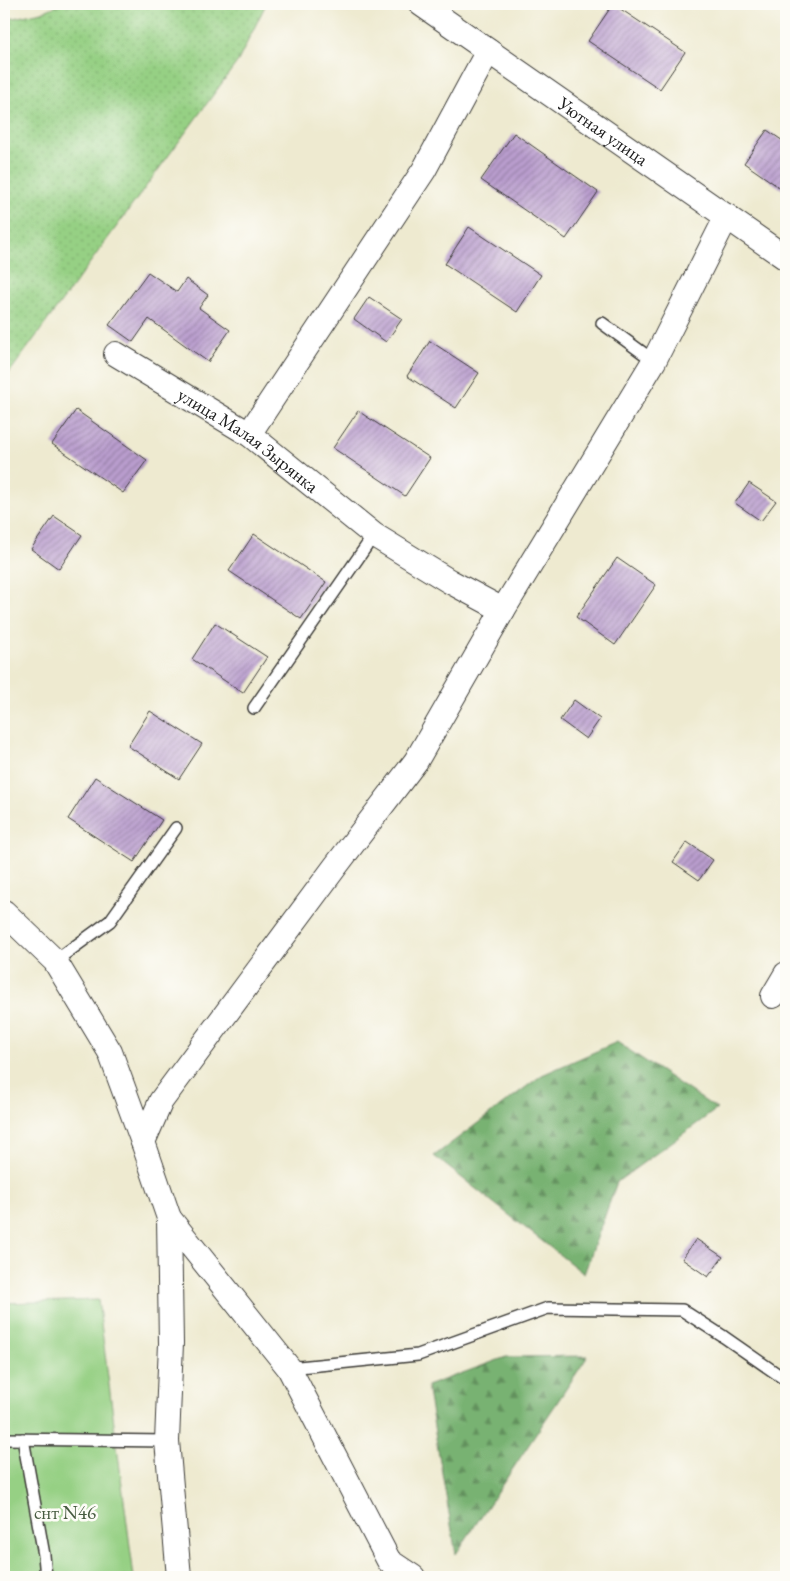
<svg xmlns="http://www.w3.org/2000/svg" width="790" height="1581" font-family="'EB Garamond',serif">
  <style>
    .grass { fill: url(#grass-dots); stroke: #597650 }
    .forest { fill: url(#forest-firs); stroke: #4a6747 }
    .garden { fill: #96d084; stroke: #597650 }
    .building { fill: url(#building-hatch) }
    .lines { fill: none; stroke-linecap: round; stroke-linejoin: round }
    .service-casing { stroke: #3c3b37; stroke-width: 14 }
    .minor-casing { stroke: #3c3b37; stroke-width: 26 }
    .service { stroke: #fff; stroke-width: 11 }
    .minor { stroke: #fff; stroke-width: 24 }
    .labels { text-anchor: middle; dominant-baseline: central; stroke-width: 5; stroke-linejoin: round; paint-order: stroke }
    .street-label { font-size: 19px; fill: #1c1c1c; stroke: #fdfcf7 }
    .park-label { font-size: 19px; fill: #475b40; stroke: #fdfcf7 }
  </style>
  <defs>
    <pattern id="grass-dots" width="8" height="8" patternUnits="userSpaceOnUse" patternTransform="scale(1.25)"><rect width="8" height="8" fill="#96d084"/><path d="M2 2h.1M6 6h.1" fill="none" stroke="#81b271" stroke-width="1.8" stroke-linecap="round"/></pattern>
    <pattern id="forest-firs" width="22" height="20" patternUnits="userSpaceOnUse" patternTransform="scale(1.25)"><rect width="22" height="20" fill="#78b272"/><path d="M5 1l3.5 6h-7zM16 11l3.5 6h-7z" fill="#62905d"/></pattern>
    <pattern id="building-hatch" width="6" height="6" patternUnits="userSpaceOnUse" patternTransform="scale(1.25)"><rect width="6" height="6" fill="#b99dce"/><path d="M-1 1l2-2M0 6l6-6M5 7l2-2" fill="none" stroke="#967fa6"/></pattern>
  </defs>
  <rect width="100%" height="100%" fill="#fdfcf7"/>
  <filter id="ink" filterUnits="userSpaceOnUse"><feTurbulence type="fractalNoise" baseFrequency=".02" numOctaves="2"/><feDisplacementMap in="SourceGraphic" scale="10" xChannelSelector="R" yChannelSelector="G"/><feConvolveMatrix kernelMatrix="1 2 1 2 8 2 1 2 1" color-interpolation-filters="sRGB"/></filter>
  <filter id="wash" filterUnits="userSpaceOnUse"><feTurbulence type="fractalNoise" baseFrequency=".0096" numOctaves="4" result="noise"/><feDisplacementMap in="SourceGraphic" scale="20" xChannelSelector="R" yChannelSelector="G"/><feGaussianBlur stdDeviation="1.12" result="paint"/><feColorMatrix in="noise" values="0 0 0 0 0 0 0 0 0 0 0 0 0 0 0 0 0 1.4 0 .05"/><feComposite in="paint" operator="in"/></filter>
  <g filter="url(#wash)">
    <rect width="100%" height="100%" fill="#eeead0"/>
    <!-- grass -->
    <path class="grass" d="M 61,4 L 266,4 L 238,61 L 4,380 L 4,20 L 42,12 Z"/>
    <!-- forest -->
    <g class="forest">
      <path d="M 617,1042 L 717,1109 L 617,1182 L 584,1274 L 434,1156 L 542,1075 Z"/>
      <path d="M 588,1356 L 456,1554 L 427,1386 L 506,1357 Z"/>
    </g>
    <!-- garden -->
    <path class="garden" d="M 98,1300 L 134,1577 L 4,1577 L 4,1303 Z"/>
    <g id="blocks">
      <!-- building -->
      <g class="building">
        <path d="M 613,4 L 685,52 L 660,89 L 588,41 Z"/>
        <path d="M 767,130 L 786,143 L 786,192 L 744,163 Z"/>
        <path d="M 514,133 L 598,192 L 566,239 L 481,180 Z"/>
        <path d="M 469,227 L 541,275 L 517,312 L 445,264 Z"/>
        <path d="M 148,272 L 177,292 L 186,279 L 208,295 L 199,308 L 230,330 L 208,362 L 149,319 L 133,342 L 109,325 Z"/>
        <path d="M 369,297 L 402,319 L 386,342 L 354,319 Z"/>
        <path d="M 430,341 L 479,373 L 456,408 L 407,376 Z"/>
        <path d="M 76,410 L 147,460 L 123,493 L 52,444 Z"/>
        <path d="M 358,411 L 430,458 L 405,496 L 333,448 Z"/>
        <path d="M 749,483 L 776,501 L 761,521 L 735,503 Z"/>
        <path d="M 54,516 L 82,535 L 59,569 L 31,549 Z"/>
        <path d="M 254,534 L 326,582 L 301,619 L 229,571 Z"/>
        <path d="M 617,558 L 656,585 L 615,645 L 576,617 Z"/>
        <path d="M 215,623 L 267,657 L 243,693 L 192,659 Z"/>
        <path d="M 574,700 L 600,719 L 586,739 L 560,720 Z"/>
        <path d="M 150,711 L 202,744 L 179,779 L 128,746 Z"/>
        <path d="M 95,777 L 162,820 L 134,862 L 68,819 Z"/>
        <path d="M 687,842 L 713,860 L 699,880 L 673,862 Z"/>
        <path d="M 696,1239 L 723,1257 L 708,1277 L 682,1259 Z"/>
      </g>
    </g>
  </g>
  <g filter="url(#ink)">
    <use href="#blocks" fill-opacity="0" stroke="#3c3b37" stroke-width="1"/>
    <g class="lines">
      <defs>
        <g id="service">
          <path d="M 602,323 L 654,361"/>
          <path d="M 254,708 L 374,535"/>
          <path d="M 55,961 L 110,921 L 176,828"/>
          <path d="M 289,1368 L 418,1355 L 548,1308 L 682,1310 L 724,1337 L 786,1380"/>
          <path d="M 4,1439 L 167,1441"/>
          <path d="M 23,1439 L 44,1555 L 46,1577"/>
        </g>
        <g id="minor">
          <path id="s1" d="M 421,4 L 786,258"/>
          <path id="s2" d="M 116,354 L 249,434 L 374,535 L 449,581 L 503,610"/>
          <path d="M 249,434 L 424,170 L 488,51"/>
          <path d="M 4,912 L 55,961 L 110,1052 L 143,1142 L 169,1218 L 171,1343 L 167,1441 L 179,1577"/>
          <path d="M 773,996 L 786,974"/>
          <path d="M 143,1142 L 161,1101 L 335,867 L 416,761 L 503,610 L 654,361 L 727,216"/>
          <path d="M 169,1218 L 289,1368 L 389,1561 L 413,1577"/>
        </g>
      </defs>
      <!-- service casing -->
      <use href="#service" class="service-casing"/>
      <!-- minor casing -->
      <use href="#minor" class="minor-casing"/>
      <!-- service -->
      <use href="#service" class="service"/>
      <!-- minor -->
      <use href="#minor" class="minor"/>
    </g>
  </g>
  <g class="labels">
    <!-- street labels -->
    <g class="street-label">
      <text stroke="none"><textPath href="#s1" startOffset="222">Уютная улица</textPath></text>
      <text stroke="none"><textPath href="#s2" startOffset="158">улица Малая Зырянка</textPath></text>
    </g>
    <!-- park labels -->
    <g class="park-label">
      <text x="65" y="1512">снт N46</text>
    </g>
  </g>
  <!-- margin -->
  <rect width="790" height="1581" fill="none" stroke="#fdfcf7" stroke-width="20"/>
</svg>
